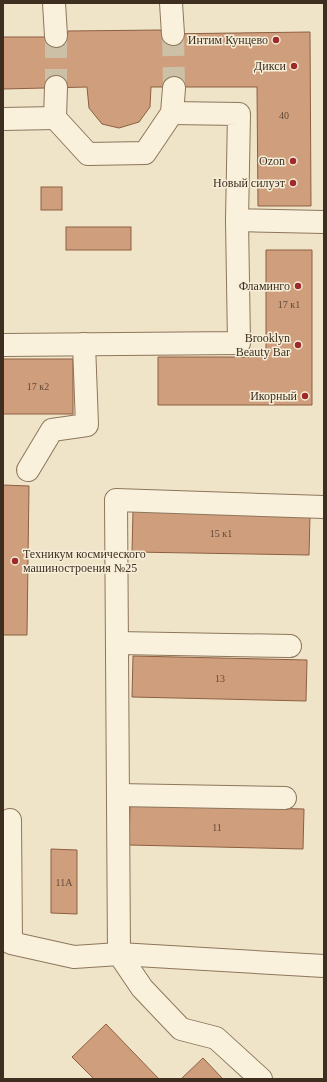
<svg xmlns="http://www.w3.org/2000/svg" width="327" height="1082" font-family="'Times New Roman',serif">
  <style>
    .building { fill: #cf9f7d; stroke: #8d5f41 }
    .lines { fill: none; stroke-linecap: round; stroke-linejoin: round }
    .minor-tunnel { stroke: #ccc0a6; stroke-width: 22; stroke-dasharray: 22 11; stroke-linecap: butt }
    .minor-casing { stroke: #8d765c; stroke-width: 24 }
    .minor { stroke: #faf1dc; stroke-width: 22 }
    .poi-dot { fill: #9e2a2b; stroke: #f7eed8; stroke-width: 1.5 }
    .labels { text-anchor: middle; dominant-baseline: central; stroke-width: 3; stroke-linejoin: round; paint-order: stroke }
    .number-label { font-size: 10px; fill: #624a37 }
    .poi-label { font-size: 12px; fill: #3d2e20; stroke: #f7eed8; text-anchor: end }
  </style>
  <rect width="100%" height="100%" fill="#f0e4c8"/>
  <!-- building -->
  <g class="building">
    <path d="M 161,30 L 162,34 L 310,32 L 311,206 L 258,206 L 257,87 L 151,87 L 150,107 L 139,122 L 119,128 L 102,124 L 89,108 L 87,87 L 3,89 L 3,37 L 67,37 L 68,31 Z"/>
    <rect x="41" y="187" width="21" height="23"/>
    <rect x="66" y="227" width="65" height="23"/>
    <path d="M 266,250 L 312,250 L 312,405 L 158,405 L 158,357 L 266,357 Z"/>
    <rect x="3" y="359" width="70" height="55"/>
    <path d="M 3,485 L 29,486 L 27,635 L 3,635 Z"/>
    <path d="M 133,511 L 310,515 L 309,555 L 132,552 Z"/>
    <path d="M 133,656 L 307,660 L 306,701 L 132,697 Z"/>
    <path d="M 130,805 L 304,809 L 303,849 L 129,845 Z"/>
    <path d="M 51,849 L 77,850 L 77,914 L 51,913 Z"/>
    <path d="M 106,1024 L 159,1079 L 94,1079 L 72,1057 Z"/>
    <path d="M 203,1058 L 223,1079 L 181,1079 Z"/>
  </g>
  <g class="lines">
    <!-- minor-tunnel -->
    <g class="minor-tunnel">
      <path d="M 173,34 L 174,88"/>
      <path d="M 56,36 L 56,87"/>
    </g>
    <defs>
      <g id="minor">
        <path d="M 54,3 L 56,36"/>
        <path d="M 171,3 L 173,34"/>
        <path d="M 56,87 L 55,118 L 88,154 L 145,153 L 172,113 L 174,88"/>
        <path d="M 172,113 L 239,114 L 237,220 L 324,222"/>
        <path d="M 3,119 L 55,118"/>
        <path d="M 3,345 L 239,343 L 237,220"/>
        <path d="M 28,470 L 52,430 L 87,425 L 84,344"/>
        <path d="M 117,643 L 290,646"/>
        <path d="M 118,795 L 285,798"/>
        <path d="M 10,820 L 11,943 L 74,957 L 119,954 L 324,966"/>
        <path d="M 261,1079 L 216,1038 L 181,1029 L 142,988 L 119,954 L 116,500 L 324,507"/>
      </g>
    </defs>
    <!-- minor casing -->
    <use href="#minor" class="minor-casing"/>
    <!-- minor -->
    <use href="#minor" class="minor"/>
  </g>
  <!-- markers -->
  <g class="poi-dot">
    <circle cx="276" cy="40" r="4"/>
    <circle cx="294" cy="66" r="4"/>
    <circle cx="293" cy="161" r="4"/>
    <circle cx="293" cy="183" r="4"/>
    <circle cx="298" cy="286" r="4"/>
    <circle cx="298" cy="345" r="4"/>
    <circle cx="305" cy="396" r="4"/>
    <circle cx="15" cy="561" r="4"/>
  </g>
  <g class="labels">
    <!-- number labels -->
    <g class="number-label">
      <text x="284" y="115">40</text>
      <text x="289" y="304">17 к1</text>
      <text x="38" y="386">17 к2</text>
      <text x="221" y="533">15 к1</text>
      <text x="220" y="678">13</text>
      <text x="217" y="827">11</text>
      <text x="64" y="882">11А</text>
    </g>
    <!-- poi labels -->
    <g class="poi-label">
      <text x="268" y="40">Интим Кунцево</text>
      <text x="286" y="66">Дикси</text>
      <text x="285" y="161">Ozon</text>
      <text x="285" y="183">Новый силуэт</text>
      <text x="290" y="286">Фламинго</text>
      <text x="290" y="338">Brooklyn<tspan x="290" dy="14">Beauty Bar</tspan></text>
      <text x="297" y="396">Икорный</text>
      <text x="23" y="554" text-anchor="start">Техникум космического<tspan x="23" dy="14">машиностроения №25</tspan></text>
    </g>
  </g>
  <!-- border -->
  <rect width="327" height="1082" fill="none" stroke="#3d2e20" stroke-width="8"/>
</svg>
